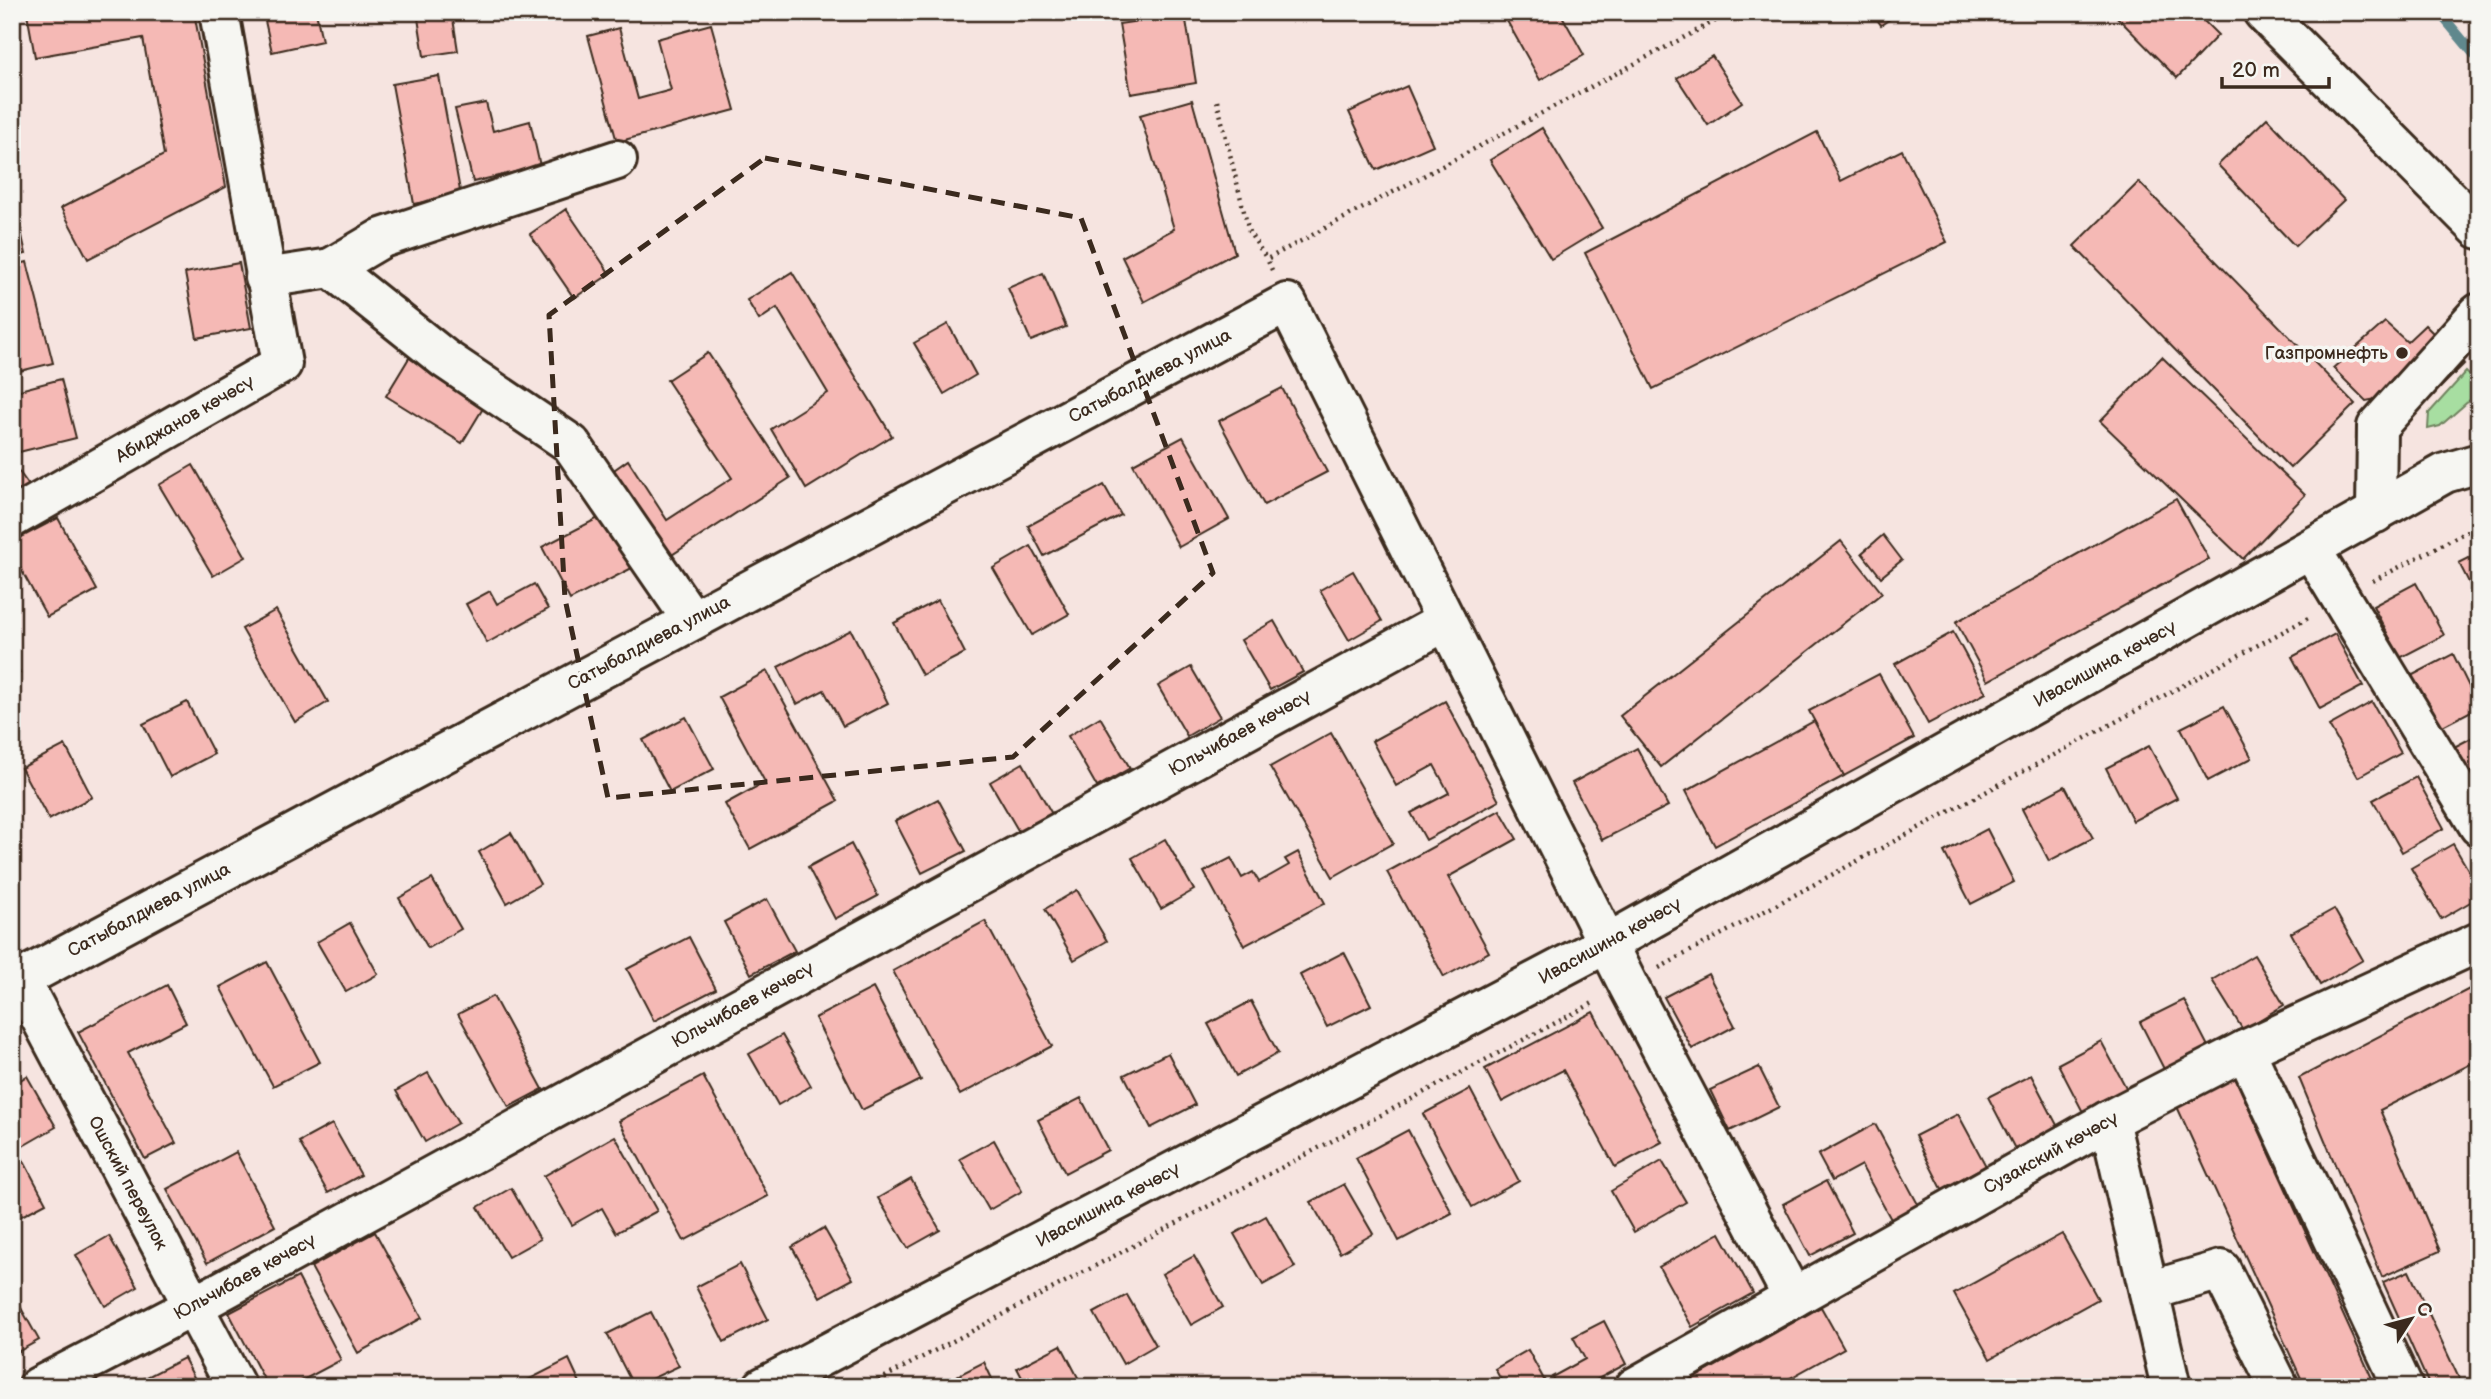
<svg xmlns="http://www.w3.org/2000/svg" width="2491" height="1399" font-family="'Balsamiq Sans',sans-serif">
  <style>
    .green { fill: #a7dea1; stroke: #718460; stroke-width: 2 }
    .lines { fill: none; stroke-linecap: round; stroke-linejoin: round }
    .stream { stroke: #60888d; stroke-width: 10 }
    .building { fill: #f5b9b5; stroke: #3b2a1e; stroke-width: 2 }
    .minor-casing { stroke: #3b2a1e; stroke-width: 44 }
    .path { stroke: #3b2a1e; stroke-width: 4.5; stroke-dasharray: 2 5; stroke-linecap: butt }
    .minor { stroke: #f6f6f2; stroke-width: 38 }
    .marked { fill: none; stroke: #3b2a1e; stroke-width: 5; stroke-dasharray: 14 9; stroke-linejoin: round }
    .poi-dot { fill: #3b2a1e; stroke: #f6f6f2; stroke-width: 2.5 }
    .labels { text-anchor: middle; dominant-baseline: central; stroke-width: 7; stroke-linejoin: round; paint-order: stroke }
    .poi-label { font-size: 18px; fill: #3b2a1e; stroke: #f6f6f2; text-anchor: end }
    .street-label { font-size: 18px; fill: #3b2a1e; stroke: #f6f6f2 }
  </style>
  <rect width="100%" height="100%" fill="#f6e4e0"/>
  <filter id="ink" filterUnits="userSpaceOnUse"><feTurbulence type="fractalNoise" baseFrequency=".0143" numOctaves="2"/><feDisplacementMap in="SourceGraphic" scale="14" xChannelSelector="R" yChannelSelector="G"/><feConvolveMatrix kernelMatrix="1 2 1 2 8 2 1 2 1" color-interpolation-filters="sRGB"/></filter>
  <g filter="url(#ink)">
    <!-- green -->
    <path class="green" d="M 2466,372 L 2479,384 L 2479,392 L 2440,426 L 2428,429 L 2429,413 Z"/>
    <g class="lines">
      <!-- stream -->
      <path class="stream" d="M 2439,12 L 2479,60"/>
    </g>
    <!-- building -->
    <g class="building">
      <path d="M 194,12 L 226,187 L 88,259 L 61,208 L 164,155 L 143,38 L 35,57 L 27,13 Z"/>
      <path d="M 263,12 L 316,12 L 322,41 L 272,52 Z"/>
      <path d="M 417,12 L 452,12 L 458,51 L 424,56 Z"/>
      <path d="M 1502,12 L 1560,12 L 1584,55 L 1540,80 Z"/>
      <path d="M 1872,12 L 1900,12 L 1881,25 Z"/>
      <path d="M 2112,12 L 2195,12 L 2218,35 L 2177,78 Z"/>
      <path d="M 1185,14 L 1196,83 L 1131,94 L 1119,24 Z"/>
      <path d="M 711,24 L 735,110 L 617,142 L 588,36 L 619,28 L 638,99 L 671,90 L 657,39 Z"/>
      <path d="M 1712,56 L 1742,102 L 1708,125 L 1677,78 Z"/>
      <path d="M 439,76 L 461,196 L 414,204 L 392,84 Z"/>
      <path d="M 1407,86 L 1433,145 L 1376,170 L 1349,112 Z"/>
      <path d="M 1192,100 L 1235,253 L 1144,302 L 1122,257 L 1174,229 L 1140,115 Z"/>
      <path d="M 486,103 L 493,131 L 530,121 L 540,166 L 473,182 L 455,109 Z"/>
      <path d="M 2267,118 L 2344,200 L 2295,246 L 2218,165 Z"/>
      <path d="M 1542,128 L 1602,228 L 1551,259 L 1490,160 Z"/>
      <path d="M 1817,132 L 1841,181 L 1902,150 L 1947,242 L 1653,389 L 1585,253 Z"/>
      <path d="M 2139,182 L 2355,404 L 2290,468 L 2074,246 Z"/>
      <path d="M 12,190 L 26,254 L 12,257 Z"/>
      <path d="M 566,209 L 610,274 L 574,298 L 530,234 Z"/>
      <path d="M 27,262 L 53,363 L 12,373 L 12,266 Z"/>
      <path d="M 239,263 L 251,328 L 197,338 L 185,273 Z"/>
      <path d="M 792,272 L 892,436 L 806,489 L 771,429 L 828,393 L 777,308 L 759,320 L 747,300 Z"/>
      <path d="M 1043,273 L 1066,327 L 1031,341 L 1008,288 Z"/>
      <path d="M 2385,322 L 2407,342 L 2425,325 L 2464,364 L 2423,405 L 2412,392 L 2366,401 L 2333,368 Z"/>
      <path d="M 948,324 L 976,375 L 944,394 L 914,343 Z"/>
      <path d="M 708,353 L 790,478 L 667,558 L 611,472 L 628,460 L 667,520 L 732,478 L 667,380 Z"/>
      <path d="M 2162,357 L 2305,495 L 2243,559 L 2100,421 Z"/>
      <path d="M 409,358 L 485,405 L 462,443 L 386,396 Z"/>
      <path d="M 61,379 L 76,438 L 15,453 L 12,440 L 12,392 Z"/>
      <path d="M 1282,388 L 1327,472 L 1264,505 L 1219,421 Z"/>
      <path d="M 1183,437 L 1229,519 L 1179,547 L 1133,464 Z"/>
      <path d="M 12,462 L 30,487 L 12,496 Z"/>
      <path d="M 193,465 L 246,557 L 213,576 L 159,485 Z"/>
      <path d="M 1104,485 L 1121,515 L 1044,556 L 1028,526 Z"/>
      <path d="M 2176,499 L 2209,559 L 1988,681 L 1956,622 Z"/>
      <path d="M 604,515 L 632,568 L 570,600 L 542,547 Z"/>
      <path d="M 58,518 L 97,590 L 47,617 L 12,553 L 12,542 Z"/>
      <path d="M 1883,535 L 1902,560 L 1881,577 L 1862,553 Z"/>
      <path d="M 1841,541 L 1882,593 L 1661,767 L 1620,716 Z"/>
      <path d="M 1031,546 L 1069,614 L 1032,635 L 993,568 Z"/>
      <path d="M 2479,553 L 2479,602 L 2459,563 Z"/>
      <path d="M 1353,571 L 1382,621 L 1349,640 L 1320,590 Z"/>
      <path d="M 2416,583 L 2444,635 L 2400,658 L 2373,606 Z"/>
      <path d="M 534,584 L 548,609 L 487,643 L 466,604 L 490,591 L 497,604 Z"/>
      <path d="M 938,600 L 965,653 L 922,675 L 894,623 Z"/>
      <path d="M 276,610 L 328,702 L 295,722 L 242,629 Z"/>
      <path d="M 1274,621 L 1303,672 L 1270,690 L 1241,640 Z"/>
      <path d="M 851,630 L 888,703 L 843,726 L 824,690 L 797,704 L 778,667 Z"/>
      <path d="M 1953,632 L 1986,693 L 1928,724 L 1895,664 Z"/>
      <path d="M 2335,634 L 2363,686 L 2320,709 L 2292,657 Z"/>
      <path d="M 2453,654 L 2479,707 L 2437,729 L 2409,677 Z"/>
      <path d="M 12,660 L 20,673 L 12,678 Z"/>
      <path d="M 1191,667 L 1220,717 L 1187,736 L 1158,686 Z"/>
      <path d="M 767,671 L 838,801 L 750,849 L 725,804 L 765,782 L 719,697 Z"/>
      <path d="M 1879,674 L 1914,738 L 1844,776 L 1809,711 Z"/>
      <path d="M 1445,701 L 1499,801 L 1426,840 L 1411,813 L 1449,793 L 1434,765 L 1396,786 L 1372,741 Z"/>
      <path d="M 187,702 L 214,754 L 170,777 L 143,724 Z"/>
      <path d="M 2372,702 L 2401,753 L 2358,777 L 2329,726 Z"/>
      <path d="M 2224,706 L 2252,758 L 2208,781 L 2181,728 Z"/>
      <path d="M 686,717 L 714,769 L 670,792 L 643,740 Z"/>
      <path d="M 1100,717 L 1130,768 L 1097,787 L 1068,736 Z"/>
      <path d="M 1814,721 L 1844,776 L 1715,846 L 1686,791 Z"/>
      <path d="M 1331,733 L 1393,843 L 1333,877 L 1270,767 Z"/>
      <path d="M 2479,734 L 2479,795 L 2454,747 Z"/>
      <path d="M 65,745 L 92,797 L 49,820 L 21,768 Z"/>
      <path d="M 2149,746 L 2177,798 L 2133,821 L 2106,768 Z"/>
      <path d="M 1637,748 L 1668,806 L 1602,840 L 1572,783 Z"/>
      <path d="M 1023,763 L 1052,814 L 1019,832 L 990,782 Z"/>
      <path d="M 2416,777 L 2444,828 L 2402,852 L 2373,800 Z"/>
      <path d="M 2065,786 L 2093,838 L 2049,861 L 2022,809 Z"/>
      <path d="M 938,799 L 966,851 L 922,873 L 895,821 Z"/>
      <path d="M 1500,810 L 1517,839 L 1448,877 L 1489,952 L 1444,977 L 1387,872 Z"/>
      <path d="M 1987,829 L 2014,882 L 1971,904 L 1944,852 Z"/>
      <path d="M 511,833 L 540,884 L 507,903 L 479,852 Z"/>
      <path d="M 1165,839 L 1194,890 L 1161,909 L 1132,858 Z"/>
      <path d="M 851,844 L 878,896 L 835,919 L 808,867 Z"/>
      <path d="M 2453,844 L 2479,888 L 2479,897 L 2441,919 L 2411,868 Z"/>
      <path d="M 1298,852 L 1325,903 L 1244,946 L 1204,872 L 1231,858 L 1242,878 L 1253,872 L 1259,882 L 1289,865 L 1285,859 Z"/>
      <path d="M 432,879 L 461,929 L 428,948 L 399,898 Z"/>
      <path d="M 1077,890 L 1107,941 L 1074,960 L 1045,909 Z"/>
      <path d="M 767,899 L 795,951 L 751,974 L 724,922 Z"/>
      <path d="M 2334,909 L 2363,960 L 2320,985 L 2291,933 Z"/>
      <path d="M 985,921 L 1052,1046 L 960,1095 L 893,971 Z"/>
      <path d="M 350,923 L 378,974 L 346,992 L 317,942 Z"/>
      <path d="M 689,937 L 716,989 L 654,1021 L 627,969 Z"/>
      <path d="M 1344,952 L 1371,1005 L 1327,1027 L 1300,975 Z"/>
      <path d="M 2254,955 L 2284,1005 L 2243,1030 L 2212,980 Z"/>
      <path d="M 267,962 L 320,1062 L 273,1086 L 220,987 Z"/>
      <path d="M 1708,974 L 1735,1026 L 1692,1049 L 1664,997 Z"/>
      <path d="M 2479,984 L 2479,1060 L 2380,1110 L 2440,1251 L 2382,1277 L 2299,1078 Z"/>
      <path d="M 167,985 L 186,1023 L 128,1053 L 176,1143 L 145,1159 L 78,1032 Z"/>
      <path d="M 873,988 L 921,1080 L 862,1110 L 815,1018 Z"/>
      <path d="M 493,996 L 543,1089 L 509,1107 L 458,1014 Z"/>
      <path d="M 2184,1000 L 2211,1052 L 2167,1075 L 2140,1022 Z"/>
      <path d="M 1251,1001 L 1278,1053 L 1236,1076 L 1208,1024 Z"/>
      <path d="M 1593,1012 L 1662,1142 L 1615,1167 L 1563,1070 L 1502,1102 L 1485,1069 Z"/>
      <path d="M 782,1035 L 811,1086 L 778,1105 L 749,1054 Z"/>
      <path d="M 2101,1041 L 2129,1093 L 2085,1116 L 2058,1064 Z"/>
      <path d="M 1168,1053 L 1195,1105 L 1151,1128 L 1124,1075 Z"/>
      <path d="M 1759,1067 L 1779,1107 L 1730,1131 L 1710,1090 Z"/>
      <path d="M 428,1073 L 458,1123 L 425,1142 L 396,1091 Z"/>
      <path d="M 2233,1073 L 2376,1387 L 2305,1387 L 2174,1100 Z"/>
      <path d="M 2031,1075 L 2058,1127 L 2015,1149 L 1988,1097 Z"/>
      <path d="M 27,1076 L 56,1127 L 23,1146 L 12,1128 L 12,1085 Z"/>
      <path d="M 703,1076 L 768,1196 L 684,1241 L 619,1121 Z"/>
      <path d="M 1470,1089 L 1519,1181 L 1472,1207 L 1423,1114 Z"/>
      <path d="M 1081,1098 L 1108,1150 L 1065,1173 L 1038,1120 Z"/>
      <path d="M 1958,1114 L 1986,1166 L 1942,1189 L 1915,1136 Z"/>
      <path d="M 332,1124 L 361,1175 L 328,1193 L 299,1142 Z"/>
      <path d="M 1875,1124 L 1920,1208 L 1893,1223 L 1861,1165 L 1832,1181 L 1818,1155 Z"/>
      <path d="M 1408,1130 L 1452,1213 L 1399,1241 L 1356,1158 Z"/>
      <path d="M 615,1136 L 657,1211 L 616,1233 L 602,1208 L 572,1225 L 544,1176 Z"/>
      <path d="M 994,1140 L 1022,1191 L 989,1210 L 960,1159 Z"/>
      <path d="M 19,1152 L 46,1203 L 12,1221 L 12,1156 Z"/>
      <path d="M 236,1152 L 275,1226 L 207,1263 L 167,1189 Z"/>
      <path d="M 1662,1161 L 1686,1202 L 1634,1232 L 1611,1191 Z"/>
      <path d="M 911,1179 L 940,1230 L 908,1248 L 878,1198 Z"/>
      <path d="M 1826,1181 L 1853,1233 L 1810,1256 L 1783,1204 Z"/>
      <path d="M 1344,1184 L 1373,1234 L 1340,1253 L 1311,1202 Z"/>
      <path d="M 511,1188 L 540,1239 L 508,1257 L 478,1207 Z"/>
      <path d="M 1266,1216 L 1295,1267 L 1263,1285 L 1234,1234 Z"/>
      <path d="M 824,1228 L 853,1279 L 820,1297 L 792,1247 Z"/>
      <path d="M 375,1232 L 422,1318 L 358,1353 L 311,1267 Z"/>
      <path d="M 1720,1233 L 1753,1293 L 1692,1327 L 1659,1267 Z"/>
      <path d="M 2062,1234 L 2098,1299 L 1990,1359 L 1954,1294 Z"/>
      <path d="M 109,1236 L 138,1287 L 105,1306 L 76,1255 Z"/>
      <path d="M 1194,1256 L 1223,1307 L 1191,1325 L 1162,1274 Z"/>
      <path d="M 740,1264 L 768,1319 L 724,1342 L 696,1287 Z"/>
      <path d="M 2409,1271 L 2463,1387 L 2430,1387 L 2383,1282 Z"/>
      <path d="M 298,1277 L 341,1360 L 290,1387 L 268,1387 L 229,1313 Z"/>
      <path d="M 12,1292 L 39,1340 L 12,1355 Z"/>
      <path d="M 1127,1295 L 1156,1345 L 1123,1364 L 1094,1313 Z"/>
      <path d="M 1821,1307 L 1844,1348 L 1774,1387 L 1697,1387 L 1693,1379 Z"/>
      <path d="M 651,1312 L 679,1366 L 634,1387 L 607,1334 Z"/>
      <path d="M 1604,1321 L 1626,1364 L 1583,1387 L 1557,1387 L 1552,1377 L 1585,1359 L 1573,1337 Z"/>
      <path d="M 1061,1345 L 1083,1387 L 1027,1387 L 1017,1368 Z"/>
      <path d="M 1528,1350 L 1548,1387 L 1505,1387 L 1495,1369 Z"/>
      <path d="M 184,1358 L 199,1387 L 144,1387 L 141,1380 Z"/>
      <path d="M 569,1359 L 582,1387 L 527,1387 L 524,1382 Z"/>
      <path d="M 984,1362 L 996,1387 L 941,1387 L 939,1385 Z"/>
    </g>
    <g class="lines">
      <defs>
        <g id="minor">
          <path d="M 2263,12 L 2479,229"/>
          <path d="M 331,268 L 382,238 L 617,160"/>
          <path d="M 265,278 L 331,268 L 445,359 L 571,444 L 692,620"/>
          <path d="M 2376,513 L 2377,427 L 2479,313"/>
          <path d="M 12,518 L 282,364 L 219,12"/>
          <path d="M 2311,549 L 2479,826"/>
          <path d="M 20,979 L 236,1387"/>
          <path d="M 12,984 L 1287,303 L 1628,985 L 1793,1298"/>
          <path d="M 2245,1050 L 2403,1387"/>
          <path d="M 2109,1120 L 2171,1387"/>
          <path d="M 2149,1291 L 2221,1270 L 2279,1387"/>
          <path d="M 38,1387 L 194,1306 L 1446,621"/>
          <path d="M 763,1387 L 1608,943 L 2445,473 L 2479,463"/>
          <path d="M 1635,1387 L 2109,1120 L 2245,1050 L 2479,942"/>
        </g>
      </defs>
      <!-- minor casing -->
      <use href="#minor" class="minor-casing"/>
      <!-- path -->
      <g class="path">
        <path d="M 1217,101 L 1249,232 L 1267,259"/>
        <path d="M 1272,270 L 1267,259 L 1732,12"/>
        <path d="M 2373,581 L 2479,525"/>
        <path d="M 1659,968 L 2310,617"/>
        <path d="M 866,1387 L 1595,1002"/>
      </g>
      <!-- minor -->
      <use href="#minor" class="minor"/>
    </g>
  </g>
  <!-- marked area -->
  <path class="marked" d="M 765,158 L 1081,218 L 1213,573 L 1013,757 L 608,798 L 565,599 L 549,315 Z"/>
  <!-- markers -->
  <circle class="poi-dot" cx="2402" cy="353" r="7"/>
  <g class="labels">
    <!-- poi labels -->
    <g class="poi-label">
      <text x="2388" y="353">Газпромнефть</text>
    </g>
    <!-- street labels -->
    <g class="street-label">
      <text transform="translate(1150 376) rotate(-28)">Сатыбалдиева улица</text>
      <text transform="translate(185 419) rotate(-30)">Абиджанов көчөсү</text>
      <text transform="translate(649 643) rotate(-28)">Сатыбалдиева улица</text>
      <text transform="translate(2105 664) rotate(-29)">Ивасишина көчөсү</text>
      <text transform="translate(1240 733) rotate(-29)">Юльчибаев көчөсү</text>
      <text transform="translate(149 910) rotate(-28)">Сатыбалдиева улица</text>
      <text transform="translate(1610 941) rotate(-29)">Ивасишина көчөсү</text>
      <text transform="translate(743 1005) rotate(-29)">Юльчибаев көчөсү</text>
      <text transform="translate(2051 1153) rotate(-29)">Сузакский көчөсү</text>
      <text transform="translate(128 1183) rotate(62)">Ошский переулок</text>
      <text transform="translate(1108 1205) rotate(-28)">Ивасишина көчөсү</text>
      <text transform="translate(245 1277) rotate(-29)">Юльчибаев көчөсү</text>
    </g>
  </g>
  <!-- margin -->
  <rect width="2491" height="1399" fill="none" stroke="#f6f6f2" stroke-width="42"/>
  <rect x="21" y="21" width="2449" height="1357" fill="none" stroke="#3b2a1e" stroke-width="2.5" filter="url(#ink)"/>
  <!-- north arrow -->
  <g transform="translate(2411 1319) rotate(54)" stroke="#f6f6f2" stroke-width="5" paint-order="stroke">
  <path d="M0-5L12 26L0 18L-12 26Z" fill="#3b2a1e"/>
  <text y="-10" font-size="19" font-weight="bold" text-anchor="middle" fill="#3b2a1e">С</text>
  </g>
  <!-- scale -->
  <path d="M2222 77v10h107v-10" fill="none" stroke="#3b2a1e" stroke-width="3.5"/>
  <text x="2232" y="77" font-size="21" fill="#3b2a1e" stroke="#f6f6f2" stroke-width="5" paint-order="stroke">20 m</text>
</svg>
